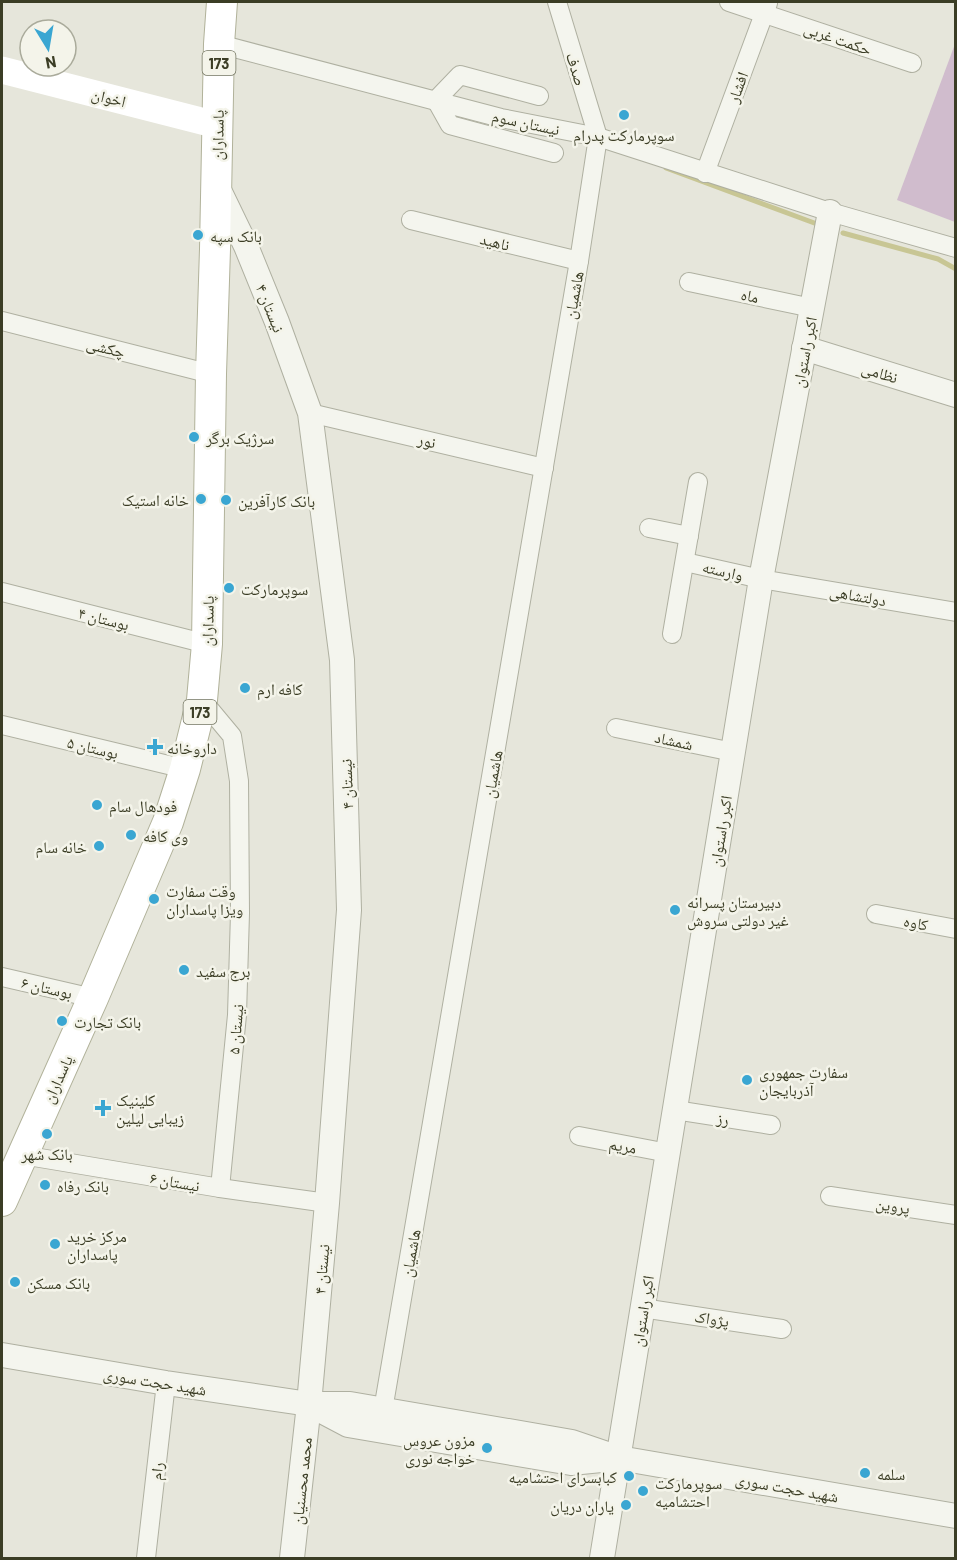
<svg xmlns="http://www.w3.org/2000/svg" width="957" height="1560" font-family="Barlow,'Noto Naskh Arabic',sans-serif">
  <style>
    .green { fill: #d0bccd }
    .lines { fill: none; stroke-linecap: round; stroke-linejoin: round }
    .stream { stroke: #c8c694; stroke-width: 5 }
    .minor-casing { stroke: #afb0a1; stroke-width: 20 }
    .tertiary-casing { stroke: #afb0a1; stroke-width: 26 }
    .primary-casing { stroke: #b1b29a; stroke-width: 32 }
    .minor { stroke: #f4f5ee; stroke-width: 18 }
    .tertiary { stroke: #f4f5ee; stroke-width: 24 }
    .secondary { stroke: #fff; stroke-width: 27 }
    .primary { stroke: #fff; stroke-width: 30 }
    .poi-dot { fill: #3aa6d2; stroke: #f4f4ea; stroke-width: 2 }
    .labels { text-anchor: middle; dominant-baseline: central; stroke-width: 5; stroke-linejoin: round; paint-order: stroke }
    .shield { fill: #f4f4ea; stroke: #727460; stroke-width: 1.5 }
    .shield-label { font-size: 15px; font-weight: bold; fill: #3b3d25 }
    .street-label { font-size: 16px; fill: #3b3d25; stroke: #f4f4ea }
    .poi-label { font-size: 16px; fill: #3b3d25; stroke: #f4f4ea; text-anchor: start }
  </style>
  <rect width="100%" height="100%" fill="#e6e6db"/>
  <!-- green -->
  <path class="green" d="M 955,44 L 955,222 L 897,200 Z"/>
  <g class="lines">
    <!-- stream -->
    <g class="stream">
      <path d="M 666,168 L 817,224"/>
      <path d="M 843,233 L 938,259 L 956,269"/>
    </g>
    <defs>
      <g id="minor">
        <path d="M 729,2 L 912,63"/>
        <path d="M 219,44 L 501,118 L 598,137 L 830,212 L 956,248"/>
        <path d="M 539,96 L 460,75 L 436,100 L 450,125 L 554,153"/>
        <path d="M 705,173 L 768,3"/>
        <path d="M 411,220 L 579,261"/>
        <path d="M 689,282 L 812,308"/>
        <path d="M 2,321 L 211,374"/>
        <path d="M 310,413 L 544,468"/>
        <path d="M 649,528 L 689,536"/>
        <path d="M 685,562 L 761,579 L 956,612"/>
        <path d="M 2,592 L 207,644"/>
        <path d="M 672,634 L 698,482"/>
        <path d="M 202,700 L 232,736 L 239,781 L 240,913 L 237,1015 L 220,1188"/>
        <path d="M 2,725 L 185,769"/>
        <path d="M 616,728 L 733,752"/>
        <path d="M 876,914 L 956,929"/>
        <path d="M 2,977 L 93,998"/>
        <path d="M 675,1110 L 771,1125"/>
        <path d="M 579,1136 L 668,1153"/>
        <path d="M 22,1155 L 220,1188 L 327,1203"/>
        <path d="M 830,1196 L 956,1215"/>
        <path d="M 642,1308 L 782,1329"/>
        <path d="M 383,1410 L 579,261 L 598,137 L 557,2"/>
        <path d="M 146,1558 L 166,1383"/>
      </g>
      <g id="tertiary">
        <path d="M 217,186 L 246,246 L 277,322 L 310,413 L 342,660 L 349,910 L 327,1203 L 309,1404 L 292,1558"/>
        <path d="M 804,348 L 956,395"/>
        <path d="M 2,1355 L 166,1383 L 309,1404 L 350,1404 L 572,1442 L 619,1458 L 956,1516"/>
        <path d="M 312,1406 L 348,1425 L 571,1463 L 611,1459"/>
        <path d="M 602,1558 L 761,579 L 830,212"/>
      </g>
      <path id="primary" d="M 2,1201 L 93,998 L 168,822 L 185,769 L 202,700 L 207,644 L 211,374 L 215,249 L 219,44 L 222,2"/>
    </defs>
    <!-- minor casing -->
    <use href="#minor" class="minor-casing"/>
    <!-- tertiary casing -->
    <use href="#tertiary" class="tertiary-casing"/>
    <!-- primary casing -->
    <use href="#primary" class="primary-casing"/>
    <!-- minor -->
    <use href="#minor" class="minor"/>
    <!-- tertiary -->
    <use href="#tertiary" class="tertiary"/>
    <!-- secondary -->
    <path class="secondary" d="M 2,70 L 217,125"/>
    <!-- primary -->
    <use href="#primary" class="primary"/>
  </g>
  <!-- markers -->
  <g class="poi-dot">
    <circle cx="624" cy="115" r="6"/>
    <circle cx="198" cy="235" r="6"/>
    <circle cx="194" cy="437" r="6"/>
    <circle cx="201" cy="499" r="6"/>
    <circle cx="226" cy="500" r="6"/>
    <circle cx="229" cy="588" r="6"/>
    <circle cx="245" cy="688" r="6"/>
    <path d="M152 738h6v6h6v6h-6v6h-6v-6h-6v-6h6z"/>
    <circle cx="97" cy="805" r="6"/>
    <circle cx="131" cy="835" r="6"/>
    <circle cx="99" cy="846" r="6"/>
    <circle cx="154" cy="899" r="6"/>
    <circle cx="675" cy="910" r="6"/>
    <circle cx="184" cy="970" r="6"/>
    <circle cx="62" cy="1021" r="6"/>
    <circle cx="747" cy="1080" r="6"/>
    <path d="M100 1099h6v6h6v6h-6v6h-6v-6h-6v-6h6z"/>
    <circle cx="47" cy="1134" r="6"/>
    <circle cx="45" cy="1185" r="6"/>
    <circle cx="55" cy="1244" r="6"/>
    <circle cx="15" cy="1282" r="6"/>
    <circle cx="487" cy="1448" r="6"/>
    <circle cx="865" cy="1473" r="6"/>
    <circle cx="629" cy="1476" r="6"/>
    <circle cx="643" cy="1491" r="6"/>
    <circle cx="626" cy="1505" r="6"/>
  </g>
  <g class="labels">
    <!-- shield labels -->
    <g class="shield">
      <rect x="202.5" y="51" width="33" height="24" rx="4.5"/>
      <rect x="183.5" y="700" width="33" height="24" rx="4.5"/>
    </g>
    <g class="shield-label">
      <text x="219" y="63">173</text>
      <text x="200" y="712">173</text>
    </g>
    <!-- street labels -->
    <g class="street-label">
      <text transform="translate(838 38) rotate(19)">حکمت غربی</text>
      <text transform="translate(577 69) rotate(73)">صدف</text>
      <text transform="translate(737 87) rotate(-70)">افشار</text>
      <text transform="translate(109 97) rotate(14)">اخوان</text>
      <text transform="translate(526 122) rotate(12)">نیستان سوم</text>
      <text transform="translate(217 135) rotate(-89)">پاسداران</text>
      <text transform="translate(495 241) rotate(14)">ناهید</text>
      <text transform="translate(573 295) rotate(-80)">هاشمیان</text>
      <text transform="translate(750 295) rotate(12)">ماه</text>
      <text transform="translate(271 308) rotate(68)">نیستان ۴</text>
      <text transform="translate(106 347) rotate(14)">چکشی</text>
      <text transform="translate(804 352) rotate(-79)">اکبر راستوان</text>
      <text transform="translate(880 372) rotate(17)">نظامی</text>
      <text transform="translate(427 440) rotate(13)">نور</text>
      <text transform="translate(723 570) rotate(13)">وارسته</text>
      <text transform="translate(858 595) rotate(10)">دولتشاهی</text>
      <text transform="translate(104 618) rotate(14)">بوستان ۴</text>
      <text transform="translate(207 621) rotate(-89)">پاسداران</text>
      <text transform="translate(674 740) rotate(12)">شمشاد</text>
      <text transform="translate(93 747) rotate(13)">بوستان ۵</text>
      <text transform="translate(492 774) rotate(-80)">هاشمیان</text>
      <text transform="translate(346 784) rotate(-92)">نیستان ۴</text>
      <text transform="translate(720 831) rotate(-81)">اکبر راستوان</text>
      <text transform="translate(916 922) rotate(11)">کاوه</text>
      <text transform="translate(47 987) rotate(13)">بوستان ۶</text>
      <text transform="translate(235 1029) rotate(-85)">نیستان ۵</text>
      <text transform="translate(57 1079) rotate(-66)">پاسداران</text>
      <text transform="translate(723 1118) rotate(9)">رز</text>
      <text transform="translate(623 1145) rotate(10)">مریم</text>
      <text transform="translate(175 1181) rotate(10)">نیستان ۶</text>
      <text transform="translate(893 1205) rotate(9)">پروین</text>
      <text transform="translate(410 1253) rotate(-80)">هاشمیان</text>
      <text transform="translate(321 1269) rotate(-85)">نیستان ۴</text>
      <text transform="translate(642 1311) rotate(-81)">اکبر راستوان</text>
      <text transform="translate(712 1318) rotate(9)">پژواک</text>
      <text transform="translate(155 1381) rotate(9)">شهید حجت سوری</text>
      <text transform="translate(156 1471) rotate(-83)">رام</text>
      <text transform="translate(301 1481) rotate(-84)">محمد محسنیان</text>
      <text transform="translate(787 1487) rotate(10)">شهید حجت سوری</text>
    </g>
    <!-- poi labels -->
    <g class="poi-label">
      <text x="624" y="134" text-anchor="middle">سوپرمارکت پدرام</text>
      <text x="210" y="235">بانک سپه</text>
      <text x="206" y="437">سرژیک برگر</text>
      <text x="189" y="499" text-anchor="end">خانه استیک</text>
      <text x="238" y="500">بانک کارآفرین</text>
      <text x="241" y="588">سوپرمارکت</text>
      <text x="257" y="688">کافه ارم</text>
      <text x="167" y="747">داروخانه</text>
      <text x="109" y="805">فودهال سام</text>
      <text x="143" y="835">وی کافه</text>
      <text x="87" y="846" text-anchor="end">خانه سام</text>
      <text x="166" y="890">وقت سفارت<tspan x="166" dy="18">ویزا پاسداران</tspan></text>
      <text x="687" y="901">دبیرستان پسرانه<tspan x="687" dy="18">غیر دولتی سروش</tspan></text>
      <text x="196" y="970">برج سفید</text>
      <text x="74" y="1021">بانک تجارت</text>
      <text x="759" y="1071">سفارت جمهوری<tspan x="759" dy="18">آذربایجان</tspan></text>
      <text x="116" y="1099">کلینیک<tspan x="116" dy="18">زیبایی لیلین</tspan></text>
      <text x="47" y="1153" text-anchor="middle">بانک شهر</text>
      <text x="57" y="1185">بانک رفاه</text>
      <text x="67" y="1235">مرکز خرید<tspan x="67" dy="18">پاسداران</tspan></text>
      <text x="27" y="1282">بانک مسکن</text>
      <text x="475" y="1439" text-anchor="end">مزون عروس<tspan x="475" dy="18">خواجه نوری</tspan></text>
      <text x="877" y="1473">سلمه</text>
      <text x="617" y="1476" text-anchor="end">کبابسرای احتشامیه</text>
      <text x="655" y="1482">سوپرمارکت<tspan x="655" dy="18">احتشامیه</tspan></text>
      <text x="614" y="1505" text-anchor="end">یاران دریان</text>
    </g>
  </g>
  <!-- border -->
  <rect width="957" height="1560" fill="none" stroke="#3b3d25" stroke-width="6"/>
  <!-- north arrow -->
  <g transform="translate(48 48) rotate(169)"><circle r="28" fill="#f4f4ea" stroke="#aaab9b" stroke-width="1.5"/>
  <path d="M0-4.5L10 22L0 15L-10 22Z" fill="#3aa6d2"/>
  <text y="-9" font-size="16" font-weight="bold" text-anchor="middle" fill="#3b3d25">N</text>
  </g>
</svg>
